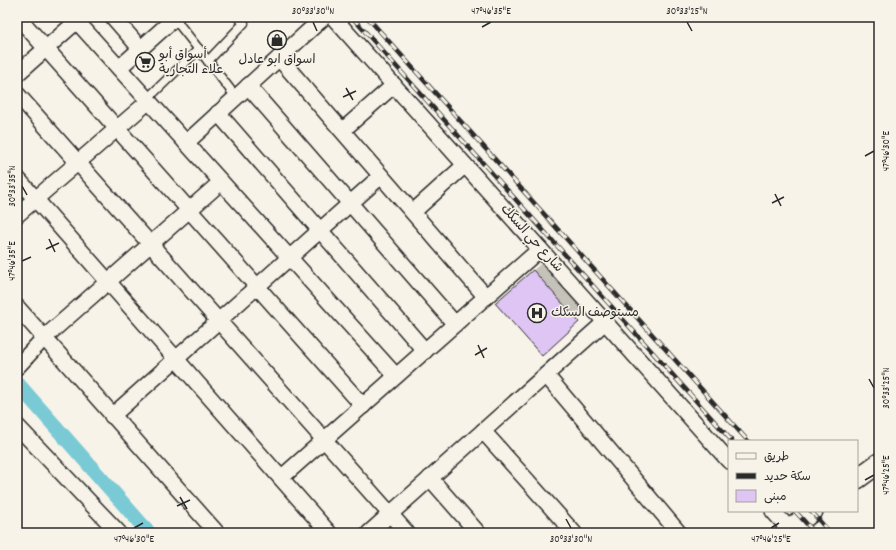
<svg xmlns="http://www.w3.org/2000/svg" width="896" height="550" font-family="Dekko,'Playpen Sans Arabic',sans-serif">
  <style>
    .shadow { fill: #0003 }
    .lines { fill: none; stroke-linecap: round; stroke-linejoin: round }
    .canal { stroke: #7acad6; stroke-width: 15 }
    .building { fill: #dec5f4; stroke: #2b2b2b }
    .service-casing { stroke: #2b2b2b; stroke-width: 11 }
    .minor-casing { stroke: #2b2b2b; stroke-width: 18 }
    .tertiary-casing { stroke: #2b2b2b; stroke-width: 22 }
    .service { stroke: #f7f3e8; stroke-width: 8 }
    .minor { stroke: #f7f3e8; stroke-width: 15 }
    .tertiary { stroke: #f7f3e8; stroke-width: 19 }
    .rail-casing { stroke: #2b2b2b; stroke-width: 4.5 }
    .rail { stroke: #f7f3e8; stroke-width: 3; stroke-dasharray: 9; stroke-linecap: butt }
    .ticks { fill: none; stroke: #2b2b2b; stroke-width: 1.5 }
    .labels { text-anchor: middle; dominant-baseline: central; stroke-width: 3; stroke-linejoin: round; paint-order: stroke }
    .poi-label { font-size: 13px; fill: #2b2b2b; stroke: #f7f3e8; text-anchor: start }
    .street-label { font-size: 13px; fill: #2b2b2b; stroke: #f7f3e8 }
    .neatline { fill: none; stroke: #2b2b2b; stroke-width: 1.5 }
    .ticks-label { font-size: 10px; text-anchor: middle; fill: #2b2b2b }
  </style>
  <rect width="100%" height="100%" fill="#f7f3e8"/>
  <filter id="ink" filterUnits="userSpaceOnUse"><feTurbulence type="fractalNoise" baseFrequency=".025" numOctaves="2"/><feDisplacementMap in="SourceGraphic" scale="8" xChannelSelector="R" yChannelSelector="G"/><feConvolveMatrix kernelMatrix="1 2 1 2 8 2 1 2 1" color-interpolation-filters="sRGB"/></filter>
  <g filter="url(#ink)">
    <!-- shadow -->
    <path class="shadow" d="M 547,258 L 592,308 L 542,354 L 497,303 Z"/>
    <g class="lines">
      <!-- canal -->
      <path class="canal" d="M 17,383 L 149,533"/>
    </g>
    <!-- building -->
    <path class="building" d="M 533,270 L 579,322 L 542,356 L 495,303 Z"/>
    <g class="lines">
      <defs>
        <g id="service">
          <path d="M 174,18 L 208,61 L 244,23 L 238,17"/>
          <path d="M 208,61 L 236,97"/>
          <path d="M 147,99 L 199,49"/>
        </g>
        <g id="minor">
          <path d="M 18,17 L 363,406"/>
          <path d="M 73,17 L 396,376"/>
          <path d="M 113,17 L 140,48"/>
          <path d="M 333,17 L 729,461"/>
          <path d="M 279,58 L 486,297"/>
          <path d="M 119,68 L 176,17"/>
          <path d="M 17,74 L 77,21"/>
          <path d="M 248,86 L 455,324"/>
          <path d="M 17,94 L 407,533"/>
          <path d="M 218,113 L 425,351"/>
          <path d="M 343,130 L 394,85"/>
          <path d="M 186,143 L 324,17"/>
          <path d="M 17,178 L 329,533"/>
          <path d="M 413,212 L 465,165"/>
          <path d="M 17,215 L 149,101"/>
          <path d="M 17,307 L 217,533"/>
          <path d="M 17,367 L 44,338 L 221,182"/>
          <path d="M 546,375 L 679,533"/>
          <path d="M 112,416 L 381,176"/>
          <path d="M 17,426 L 119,533"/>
          <path d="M 483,431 L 574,533"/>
          <path d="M 281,478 L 540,249"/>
          <path d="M 430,478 L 478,533"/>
          <path d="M 773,511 L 790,530"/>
          <path d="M 369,533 L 605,322"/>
        </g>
        <g id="tertiary">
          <path d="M 857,479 L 879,463"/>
          <path d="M 785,533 L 813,511"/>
        </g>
      </defs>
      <!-- service casing -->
      <use href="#service" class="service-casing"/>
      <!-- minor casing -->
      <use href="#minor" class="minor-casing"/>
      <!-- tertiary casing -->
      <use href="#tertiary" class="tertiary-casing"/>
      <!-- service -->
      <use href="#service" class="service"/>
      <!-- minor -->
      <use href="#minor" class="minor"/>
      <!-- tertiary -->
      <use href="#tertiary" class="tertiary"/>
      <defs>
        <g id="rail">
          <path d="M 352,17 L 732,441"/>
          <path d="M 367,17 L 748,441"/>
          <path d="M 795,511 L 815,533"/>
          <path d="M 811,511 L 830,533"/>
        </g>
      </defs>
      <!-- rail casing -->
      <use href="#rail" class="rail-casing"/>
      <!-- rail -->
      <use href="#rail" class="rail"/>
    </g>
  </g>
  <!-- ticks -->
  <path class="ticks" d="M 313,22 L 317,31M 687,22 L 692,31M 482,27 L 491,22M 346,88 L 353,100M 343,97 L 356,91M 865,156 L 874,151M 22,186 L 27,195M 775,194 L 781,206M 772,203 L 784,197M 49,239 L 55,252M 46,249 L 59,243M 22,261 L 31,257M 478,345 L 484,358M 475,355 L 487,348M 869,379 L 874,388M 865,480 L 874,475M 180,497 L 187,509M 177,506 L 190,500M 566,519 L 571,528M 134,528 L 143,523M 771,528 L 779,523"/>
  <!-- icons -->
  <defs>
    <symbol id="shop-ring" viewBox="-11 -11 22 22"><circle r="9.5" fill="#f7f3e8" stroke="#2b2b2b" stroke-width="1.5"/><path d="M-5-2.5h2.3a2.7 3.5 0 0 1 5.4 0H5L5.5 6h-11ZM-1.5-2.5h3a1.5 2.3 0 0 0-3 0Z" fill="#2b2b2b"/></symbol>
    <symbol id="supermarket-ring" viewBox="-11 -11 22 22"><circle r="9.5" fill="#f7f3e8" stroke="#2b2b2b" stroke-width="1.5"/><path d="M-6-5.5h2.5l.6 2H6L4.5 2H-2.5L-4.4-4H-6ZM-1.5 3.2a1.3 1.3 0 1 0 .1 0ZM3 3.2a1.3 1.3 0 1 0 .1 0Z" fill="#2b2b2b"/></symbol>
    <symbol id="hospital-ring" viewBox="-11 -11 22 22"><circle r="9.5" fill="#f7f3e8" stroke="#2b2b2b" stroke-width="1.5"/><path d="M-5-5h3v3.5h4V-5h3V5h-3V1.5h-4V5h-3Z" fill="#2b2b2b"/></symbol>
  </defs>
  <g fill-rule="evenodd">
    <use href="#shop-ring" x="266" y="29" width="22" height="22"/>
    <use href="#supermarket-ring" x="134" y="51" width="22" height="22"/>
    <use href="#hospital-ring" x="526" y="302" width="22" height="22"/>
  </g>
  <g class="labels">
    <!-- poi labels -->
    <g class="poi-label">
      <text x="159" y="55">أسواق أبو<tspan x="159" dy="15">علاء التجارية</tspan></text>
      <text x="277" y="60" text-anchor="middle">اسواق ابو عادل</text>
      <text x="551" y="313">مستوصف السكك</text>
    </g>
    <!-- street labels -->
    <g class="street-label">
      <text transform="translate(531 239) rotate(48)">شارع حي السكك</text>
    </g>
  </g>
  <!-- margin -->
  <rect width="896" height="550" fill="none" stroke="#f7f3e8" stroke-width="44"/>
  <!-- legend -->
  <rect x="728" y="440" width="130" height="72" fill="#f7f3e8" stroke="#a5a39c"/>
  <rect x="736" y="453" width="20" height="6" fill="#f7f3e8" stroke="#a5a39c"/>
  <text x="764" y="460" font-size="12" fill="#2b2b2b">طريق</text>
  <rect x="736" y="473" width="20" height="6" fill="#2b2b2b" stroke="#a5a39c"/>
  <text x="764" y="480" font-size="12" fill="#2b2b2b">سكة حديد</text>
  <rect x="736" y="490" width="20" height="12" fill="#dec5f4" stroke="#a5a39c"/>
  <text x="764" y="500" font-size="12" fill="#2b2b2b">مبنى</text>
  <rect x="22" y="22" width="852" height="506" class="neatline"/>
  <g class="ticks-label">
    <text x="313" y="14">30°33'30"N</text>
    <text x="491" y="14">47°46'35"E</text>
    <text x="687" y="14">30°33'25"N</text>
    <text transform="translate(885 151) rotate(-90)" y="4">47°46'30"E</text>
    <text transform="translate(11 186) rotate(-90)" y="4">30°33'35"N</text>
    <text transform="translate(11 261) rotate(-90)" y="4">47°46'35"E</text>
    <text transform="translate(885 388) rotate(-90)" y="4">30°33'25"N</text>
    <text transform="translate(885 475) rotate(-90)" y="4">47°46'25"E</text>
    <text x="134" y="542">47°46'30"E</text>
    <text x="571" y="542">30°33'30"N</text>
    <text x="771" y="542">47°46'25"E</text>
  </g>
</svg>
